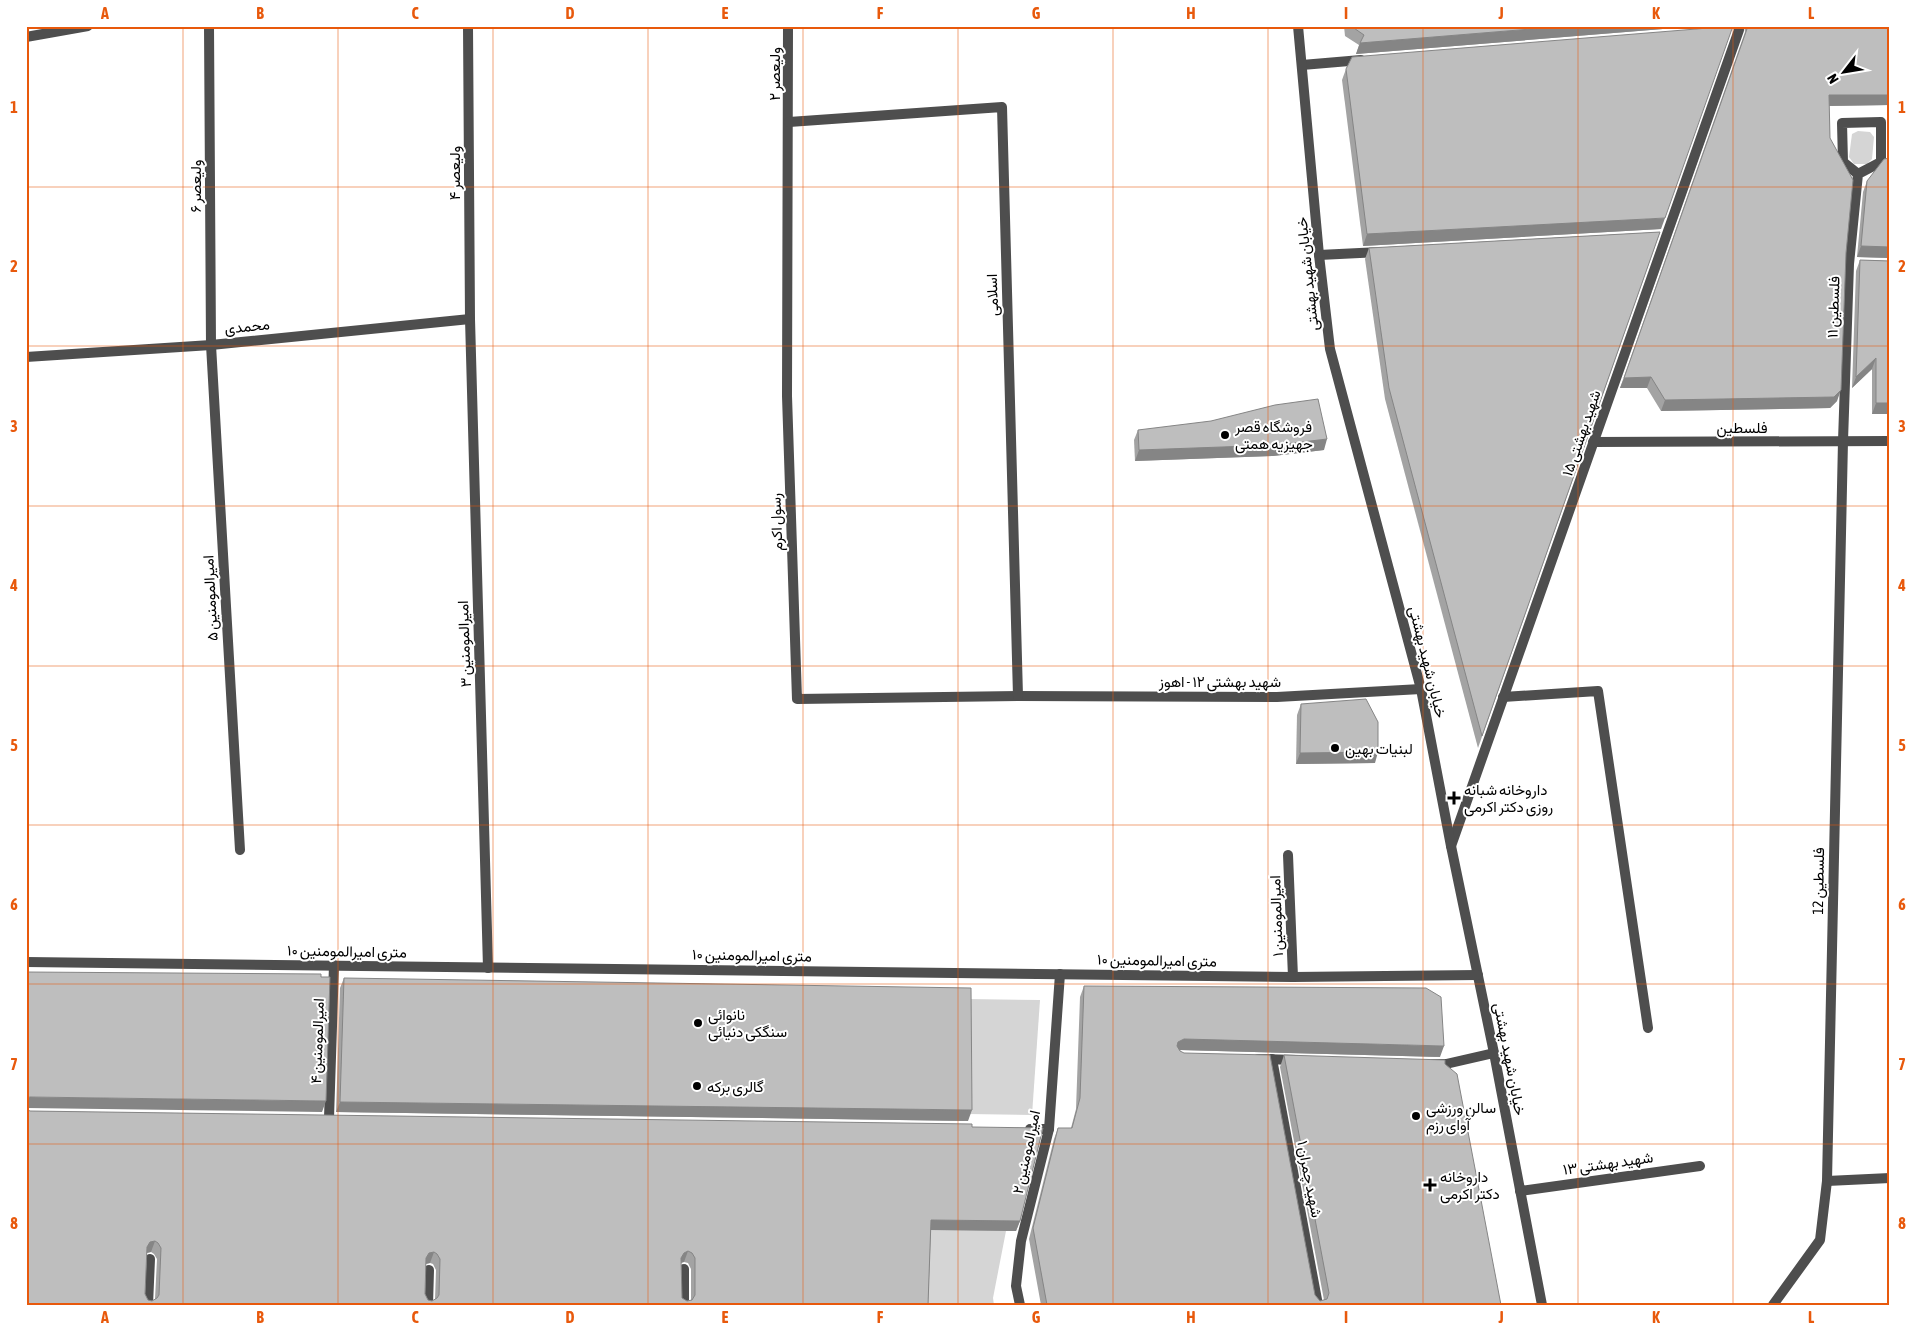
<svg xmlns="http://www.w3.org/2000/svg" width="1916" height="1331" font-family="'Asap Condensed',Vazirmatn,sans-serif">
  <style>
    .green { fill: #d5d5d5 }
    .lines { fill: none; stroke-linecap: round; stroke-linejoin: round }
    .minor { stroke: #4e4e4e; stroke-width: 10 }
    .tertiary { stroke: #4e4e4e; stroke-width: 10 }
    .wall { fill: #a3a3a3; fill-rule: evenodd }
    .shaded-wall { fill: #858585 }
    .building { fill: #bebebe; stroke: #858585; fill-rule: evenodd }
    .grid { fill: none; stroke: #e8590c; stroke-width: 1; stroke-opacity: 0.55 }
    .poi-dot { fill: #000; stroke: #fff; stroke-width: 2 }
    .labels { text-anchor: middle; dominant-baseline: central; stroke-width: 4; stroke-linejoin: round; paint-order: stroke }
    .street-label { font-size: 15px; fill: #000; stroke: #fff }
    .poi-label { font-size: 15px; fill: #000; stroke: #fff; text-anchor: start }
    .neatline { fill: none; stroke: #e8590c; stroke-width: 2 }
    .grid-label { font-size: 16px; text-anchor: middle; font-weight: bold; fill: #e8590c }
  </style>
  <rect width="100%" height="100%" fill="#fff"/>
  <!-- green -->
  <g class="green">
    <path d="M 1858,131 L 1870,132 L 1874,137 L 1872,159 L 1867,164 L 1854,164 L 1849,157 L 1852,134 Z"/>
    <path d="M 967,999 L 1040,1000 L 1032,1115 L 968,1114 Z"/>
    <path d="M 927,1230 L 1006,1231 L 993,1298 L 994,1305 L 925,1305 Z"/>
  </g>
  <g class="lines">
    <!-- minor -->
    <g class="minor">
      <path d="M 209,26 L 211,345 L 240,850"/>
      <path d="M 468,26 L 470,319 L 488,968"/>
      <path d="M 788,26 L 787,396 L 797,699 L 1018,696 L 1277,697 L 1421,689"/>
      <path d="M 26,37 L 88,26"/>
      <path d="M 1302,65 L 1361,60"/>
      <path d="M 789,122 L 1002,107 L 1018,696"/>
      <path d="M 1319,255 L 1380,252"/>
      <path d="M 26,357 L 211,345 L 470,319"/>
      <path d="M 1593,442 L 1890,441"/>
      <path d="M 1503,697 L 1598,691 L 1648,1028"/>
      <path d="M 1451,846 L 1739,30 L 1738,26"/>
      <path d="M 1288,855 L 1293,977"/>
      <path d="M 1258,1059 L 1296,1060"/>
      <path d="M 1272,1059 L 1318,1305"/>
      <path d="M 1433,1064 L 1446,1064 L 1494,1053"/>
      <path d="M 329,1118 L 334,965"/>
      <path d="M 1030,1129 L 1049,1129"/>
      <path d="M 1827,1181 L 1890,1178"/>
      <path d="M 1520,1191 L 1700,1166"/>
      <path d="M 148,1305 L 150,1259"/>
      <path d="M 428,1305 L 429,1270"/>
      <path d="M 684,1305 L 684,1269"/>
      <path d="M 1020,1305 L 1016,1286 L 1021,1241 L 1049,1129 L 1060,974"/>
      <path d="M 1773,1305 L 1820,1240 L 1827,1181 L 1843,441 L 1849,264 L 1858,174 L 1881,162 L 1881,122 L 1842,123 L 1843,162 L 1858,174"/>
    </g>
    <!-- tertiary -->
    <g class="tertiary">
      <path d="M 1298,26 L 1319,255 L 1330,349 L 1421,689 L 1451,846 L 1494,1053 L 1542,1305"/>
      <path d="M 26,962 L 1293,977 L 1478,975"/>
    </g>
  </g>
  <!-- wall -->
  <g class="wall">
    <path d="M 1344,26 L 1700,26 L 1356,54 L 1359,45 L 1345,36 Z"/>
    <path d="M 1744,26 L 1890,26 L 1890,105 L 1829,106 L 1830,138 L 1846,253 L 1837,401 L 1830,408 L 1661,411 L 1647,388 L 1620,388 L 1745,32 Z"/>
    <path d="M 1346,69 L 1661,229 L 1363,246 L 1342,80 Z"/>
    <path d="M 1867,181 L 1890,258 L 1857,257 L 1863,192 Z"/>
    <path d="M 1660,232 L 1478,748 L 1385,399 L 1365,259 L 1369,248 Z"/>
    <path d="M 1860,260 L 1890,261 L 1890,414 L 1872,414 L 1872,369 L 1852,388 L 1856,271 Z"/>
    <path d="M 1138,430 L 1324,450 L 1273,456 L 1135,461 L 1134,440 Z"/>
    <path d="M 1301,704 L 1375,763 L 1296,764 L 1297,715 Z"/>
    <path d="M 344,978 L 968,1121 L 336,1112 L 340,988 Z"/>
    <path d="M 1084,986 L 1440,1057 L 1180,1050 L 1315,1295 L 1320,1301 L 1324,1300 L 1280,1067 L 1284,1055 L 1445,1064 L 1501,1305 L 1041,1305 L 1029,1239 L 1054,1139 L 1058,1128 L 1071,1128 L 1076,1109 L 1080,997 Z"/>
    <path d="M 30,1111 L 972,1127 L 1020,1221 L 1016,1231 L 931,1230 L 928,1305 L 26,1305 ZM 151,1252 L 154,1254 L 157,1259 L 155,1299 L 152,1301 L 148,1300 L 145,1294 L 147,1253 ZM 684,1262 L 688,1263 L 691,1269 L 691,1300 L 687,1301 L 682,1298 L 681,1263 ZM 430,1263 L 433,1264 L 436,1270 L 435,1300 L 432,1301 L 428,1300 L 425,1294 L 426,1264 Z"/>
  </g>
  <!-- shaded-wall -->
  <g class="shaded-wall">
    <path d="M 1568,26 L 1700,26 L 1356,54 L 1360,43 Z"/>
    <path d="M 1829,95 L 1890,95 L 1890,105 L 1825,106 Z"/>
    <path d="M 1665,218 L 1661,229 L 1363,246 L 1367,234 Z"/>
    <path d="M 1861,246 L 1890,247 L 1890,258 L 1857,257 Z"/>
    <path d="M 1876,358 L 1872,369 L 1852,388 L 1856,377 Z"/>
    <path d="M 1651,377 L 1647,388 L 1620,388 L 1624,378 Z"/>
    <path d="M 1841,390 L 1837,401 L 1830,408 L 1661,411 L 1665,400 Z"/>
    <path d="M 1876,403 L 1890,403 L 1890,414 L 1872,414 Z"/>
    <path d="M 1327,439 L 1324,450 L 1273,456 L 1135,461 L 1139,450 Z"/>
    <path d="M 1378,752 L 1375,763 L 1296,764 L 1300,753 Z"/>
    <path d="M 1184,1039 L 1444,1046 L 1440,1057 L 1180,1050 L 1174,1053 L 1178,1042 Z"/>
    <path d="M 30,1097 L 326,1101 L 322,1112 L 26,1108 L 26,1098 Z"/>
    <path d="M 340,1102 L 972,1110 L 968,1121 L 336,1112 Z"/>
    <path d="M 931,1220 L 1020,1221 L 1016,1231 L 927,1230 Z"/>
    <path d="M 155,1241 L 151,1252 L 146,1253 L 147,1247 L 150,1242 Z"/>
    <path d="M 688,1251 L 684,1262 L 680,1263 L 681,1258 L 684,1253 Z"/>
    <path d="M 434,1252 L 430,1263 L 425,1264 L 426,1258 L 429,1253 Z"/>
  </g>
  <!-- building -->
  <g class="building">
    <path d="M 1351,26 L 1568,26 L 1360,43 L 1364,35 Z"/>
    <path d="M 1733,26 L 1665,218 L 1367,234 L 1346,69 L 1352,57 Z"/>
    <path d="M 1748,26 L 1890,26 L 1890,95 L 1829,95 L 1830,138 L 1853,180 L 1846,253 L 1841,390 L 1834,397 L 1665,400 L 1651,377 L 1624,378 Z"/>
    <path d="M 1890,158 L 1890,247 L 1861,246 L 1867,181 L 1884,159 Z"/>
    <path d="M 1660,232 L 1482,736 L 1389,388 L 1369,248 Z"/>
    <path d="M 1860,260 L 1890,261 L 1890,403 L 1876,403 L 1876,358 L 1856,377 Z"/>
    <path d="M 1318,399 L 1327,439 L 1277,445 L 1139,450 L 1138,430 L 1211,421 L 1275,405 Z"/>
    <path d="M 1366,699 L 1378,722 L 1378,752 L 1300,753 L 1301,704 Z"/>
    <path d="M 26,972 L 321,974 L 321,977 L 330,977 L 326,1101 L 30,1097 L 26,1098 Z"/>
    <path d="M 344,978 L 971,988 L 972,1110 L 340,1102 Z"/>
    <path d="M 1084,986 L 1426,988 L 1441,997 L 1444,1046 L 1184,1039 L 1178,1042 L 1177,1046 L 1180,1051 L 1184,1053 L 1270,1055 L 1315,1295 L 1320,1301 L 1327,1299 L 1329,1293 L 1284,1055 L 1445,1060 L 1445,1064 L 1457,1074 L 1501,1305 L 1047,1305 L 1033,1228 L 1058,1128 L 1072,1128 L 1080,1098 Z"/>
    <path d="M 26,1109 L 30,1111 L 972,1124 L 972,1127 L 1043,1128 L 1020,1221 L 931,1220 L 928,1305 L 26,1305 ZM 155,1241 L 158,1243 L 161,1248 L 159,1295 L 157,1298 L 152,1301 L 148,1300 L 145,1294 L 147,1247 L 150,1242 ZM 688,1251 L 692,1253 L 695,1258 L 695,1295 L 692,1300 L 687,1301 L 682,1298 L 681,1258 L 684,1253 ZM 434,1252 L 437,1254 L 440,1259 L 439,1295 L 437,1298 L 432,1301 L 428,1300 L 425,1294 L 426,1258 L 429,1253 Z"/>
  </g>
  <!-- grid -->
  <path class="grid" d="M 183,26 L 183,1305M 338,26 L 338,1305M 493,26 L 493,1305M 648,26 L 648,1305M 803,26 L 803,1305M 958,26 L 958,1305M 1113,26 L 1113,1305M 1268,26 L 1268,1305M 1423,26 L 1423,1305M 1578,26 L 1578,1305M 1733,26 L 1733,1305M 26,187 L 1890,187M 26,346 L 1890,346M 26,506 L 1890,506M 26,666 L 1890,666M 26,825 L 1890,825M 26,984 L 1890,984M 26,1144 L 1890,1144"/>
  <!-- markers -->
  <g class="poi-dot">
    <circle cx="1225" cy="435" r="5"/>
    <circle cx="1335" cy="748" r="5"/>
    <path d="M1451.5 790.5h5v5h5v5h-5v5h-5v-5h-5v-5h5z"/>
    <circle cx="698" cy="1023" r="5"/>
    <circle cx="697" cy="1086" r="5"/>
    <circle cx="1416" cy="1116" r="5"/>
    <path d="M1427.5 1177.5h5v5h5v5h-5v5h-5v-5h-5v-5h5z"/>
  </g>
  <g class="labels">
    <!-- street labels -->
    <g class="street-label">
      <text transform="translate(774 74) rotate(-90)">ولیعصر ۲</text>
      <text transform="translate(454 173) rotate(-90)">ولیعصر ۴</text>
      <text transform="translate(195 186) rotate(-90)">ولیعصر ۶</text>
      <text transform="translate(1307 274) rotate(-96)">خیابان شهید بهشتی</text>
      <text transform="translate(992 295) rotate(-92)">اسلامی</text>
      <text transform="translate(1833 307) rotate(-88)">فلسطین ۱۱</text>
      <text transform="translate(247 326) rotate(-6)">محمدی</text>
      <text x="1742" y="427">فلسطین</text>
      <text transform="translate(1581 433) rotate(-71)">شهید بهشتی ۱۵</text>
      <text transform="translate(776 522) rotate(-92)">رسول اکرم</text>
      <text transform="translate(210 598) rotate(-93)">امیرالمومنین ۵</text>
      <text transform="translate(464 644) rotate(-92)">امیرالمومنین ۳</text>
      <text transform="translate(1428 662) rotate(76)">خیابان شهید بهشتی</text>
      <text x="1220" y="681">شهید بهشتی ۱۲ - اهوز</text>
      <text transform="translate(1818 881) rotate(-89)">فلسطین 12</text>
      <text transform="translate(1276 916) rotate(-92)">امیرالمومنین ۱</text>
      <text transform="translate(347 951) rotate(1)">۱۰ متری امیرالمومنین</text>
      <text transform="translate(752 955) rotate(1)">۱۰ متری امیرالمومنین</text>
      <text transform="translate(1157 960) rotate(1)">۱۰ متری امیرالمومنین</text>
      <text transform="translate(317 1041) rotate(-88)">امیرالمومنین ۴</text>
      <text transform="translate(1510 1059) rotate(79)">خیابان شهید بهشتی</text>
      <text transform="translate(1026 1152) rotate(-78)">امیرالمومنین ۲</text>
      <text transform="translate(1608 1163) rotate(-8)">شهید بهشتی ۱۳</text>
      <text transform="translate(1310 1179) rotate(79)">شهید چمران ۱</text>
    </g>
    <!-- poi labels -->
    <g class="poi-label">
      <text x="1235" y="426">فروشگاه قصر<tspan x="1235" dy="17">جهیزیه همتی</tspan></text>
      <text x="1345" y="748">لبنیات بهین</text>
      <text x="1464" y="789">داروخانه شبانه<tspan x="1464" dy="17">روزی دکتر اکرمی</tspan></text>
      <text x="708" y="1014">نانوائی<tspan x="708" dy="17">سنگکی دنیائی</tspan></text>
      <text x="707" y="1086">گالری برکه</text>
      <text x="1426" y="1107">سالن ورزشی<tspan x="1426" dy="17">آوای رزم</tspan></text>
      <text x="1440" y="1176">داروخانه<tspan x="1440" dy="17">دکتر اکرمی</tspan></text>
    </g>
  </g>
  <!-- border -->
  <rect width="1916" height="1331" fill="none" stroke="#ffffff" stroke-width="55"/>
  <!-- north arrow -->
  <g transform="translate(1844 72) rotate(239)" stroke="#ffffff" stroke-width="4" paint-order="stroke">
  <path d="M0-4L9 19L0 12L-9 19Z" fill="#000000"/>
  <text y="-8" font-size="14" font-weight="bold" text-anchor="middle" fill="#000000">N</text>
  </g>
  <rect x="28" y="28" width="1860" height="1276" class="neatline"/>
  <g class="grid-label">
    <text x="105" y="19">A</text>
    <text x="260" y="19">B</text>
    <text x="415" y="19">C</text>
    <text x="570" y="19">D</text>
    <text x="725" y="19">E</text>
    <text x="880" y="19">F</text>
    <text x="1036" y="19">G</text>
    <text x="1191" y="19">H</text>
    <text x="1346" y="19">I</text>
    <text x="1501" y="19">J</text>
    <text x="1656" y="19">K</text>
    <text x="1811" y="19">L</text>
    <text x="14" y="113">1</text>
    <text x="1902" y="113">1</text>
    <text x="14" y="272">2</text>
    <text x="1902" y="272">2</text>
    <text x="14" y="432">3</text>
    <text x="1902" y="432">3</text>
    <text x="14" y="591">4</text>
    <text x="1902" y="591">4</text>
    <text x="14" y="751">5</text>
    <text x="1902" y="751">5</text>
    <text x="14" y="910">6</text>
    <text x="1902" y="910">6</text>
    <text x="14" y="1070">7</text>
    <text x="1902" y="1070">7</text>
    <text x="14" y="1229">8</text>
    <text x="1902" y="1229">8</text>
    <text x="105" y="1323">A</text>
    <text x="260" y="1323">B</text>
    <text x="415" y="1323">C</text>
    <text x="570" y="1323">D</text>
    <text x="725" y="1323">E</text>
    <text x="880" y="1323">F</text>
    <text x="1036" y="1323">G</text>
    <text x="1191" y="1323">H</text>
    <text x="1346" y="1323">I</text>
    <text x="1501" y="1323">J</text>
    <text x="1656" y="1323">K</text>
    <text x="1811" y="1323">L</text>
  </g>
</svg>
